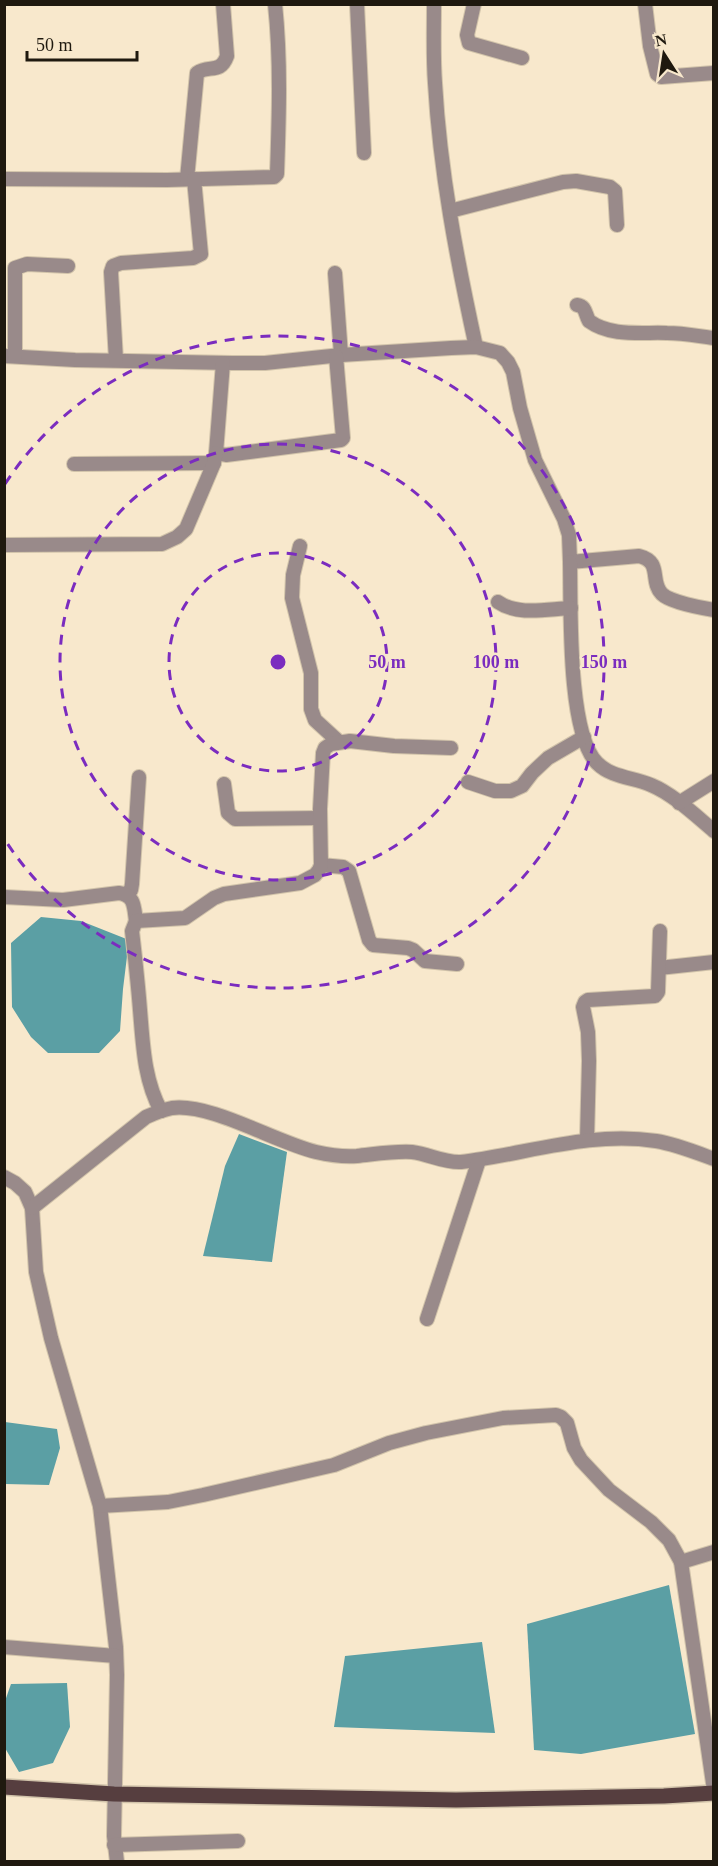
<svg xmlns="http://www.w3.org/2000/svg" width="718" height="1866" font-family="'Times New Roman',serif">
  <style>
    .water { fill: #5b9fa4 }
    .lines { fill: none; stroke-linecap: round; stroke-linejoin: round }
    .minor-casing { stroke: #d1c3aa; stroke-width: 16 }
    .primary-casing { stroke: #d1c3aa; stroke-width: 18 }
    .minor { stroke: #998a8a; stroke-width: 14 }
    .primary { stroke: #563e3f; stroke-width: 15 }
    .ring { fill: none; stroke: #7b2cbf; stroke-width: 3; stroke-dasharray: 10 8 }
    .centre { fill: #7b2cbf; stroke: #f8e8cc; stroke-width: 3 }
    .ring-label { font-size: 18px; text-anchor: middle; font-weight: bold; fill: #7b2cbf; stroke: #f8e8cc; stroke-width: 5; stroke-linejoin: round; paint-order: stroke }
  </style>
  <rect width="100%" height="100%" fill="#f8e8cc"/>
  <!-- water -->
  <g class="water">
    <path d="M 41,917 L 81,921 L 129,940 L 123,989 L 120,1031 L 99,1053 L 48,1053 L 31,1037 L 12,1007 L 11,943 Z"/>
    <path d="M 239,1134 L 287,1152 L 272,1262 L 203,1256 L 225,1166 Z"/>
    <path d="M 5,1422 L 57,1429 L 60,1448 L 49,1485 L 5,1484 Z"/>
    <path d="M 669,1585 L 695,1734 L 581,1754 L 534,1750 L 527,1624 Z"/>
    <path d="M 482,1642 L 495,1733 L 334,1727 L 345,1656 Z"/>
    <path d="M 67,1683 L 70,1727 L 53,1763 L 19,1772 L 5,1748 L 5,1701 L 11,1684 Z"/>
  </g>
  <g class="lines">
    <defs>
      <g id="minor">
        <path d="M 357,4 L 364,153"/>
        <path d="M 434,4 C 434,31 433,57 435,83 C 440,172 457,260 476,347"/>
        <path d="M 474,4 L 467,35 L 469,43 L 522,58"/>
        <path d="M 645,4 L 650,46 L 657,74 L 661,77 L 714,73"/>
        <path d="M 4,179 L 167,180 L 274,177 L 277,174 C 279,117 281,61 275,4"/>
        <path d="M 187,179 L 197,73 C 209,64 220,75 227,56 L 223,4"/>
        <path d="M 450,211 L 563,182 L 576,181 L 610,187 L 615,191 L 617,225"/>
        <path d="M 335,273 L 341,355"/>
        <path d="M 577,305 C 586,306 585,314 589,321 C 611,337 641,332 667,333 C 682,333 698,336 714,338"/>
        <path d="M 4,356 L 75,360 L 232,363 L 265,363 L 341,355 L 451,348 L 476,347 L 500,353 L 508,362 L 513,372 L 520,408 L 535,460 L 564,519 L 569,535 L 570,562 L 639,556 C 663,562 649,581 662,594 C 670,602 702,608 714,610"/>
        <path d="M 15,356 L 15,268 L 27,264 L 68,266"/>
        <path d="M 116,360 L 111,272 L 113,266 L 121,263 L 193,258 L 201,254 L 194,179"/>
        <path d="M 223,363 L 216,453 L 226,455 L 341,440 L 343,438 L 336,356"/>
        <path d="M 74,464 L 214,463"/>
        <path d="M 4,545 L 162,544 L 177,537 L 186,529 L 214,463 L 216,453"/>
        <path d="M 300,546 L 293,575 L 292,598 L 311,673 L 311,709 L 315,720 L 339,742"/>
        <path d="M 570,562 C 571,606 567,733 597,763 C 612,778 633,777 651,785 C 673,794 696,816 714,831"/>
        <path d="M 498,602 C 518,616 547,609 571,608"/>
        <path d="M 468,782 L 495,791 L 511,791 L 522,786 L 532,773 L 548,758 L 584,737"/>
        <path d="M 224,784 L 228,813 L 235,819 L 320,818"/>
        <path d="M 679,803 L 714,781"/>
        <path d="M 321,865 L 343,867 L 349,871 L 369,940 L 373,945 L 408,948 L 413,950 L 425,961 L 457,964"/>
        <path d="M 126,894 L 131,890 L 132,884 L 139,777"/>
        <path d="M 4,897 L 63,900 L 119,893 C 135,895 134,908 136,921"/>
        <path d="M 659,968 L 714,962"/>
        <path d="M 161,1111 C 144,1080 143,1045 140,1010 C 138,984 135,957 132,931 L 136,921 L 185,918 L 214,898 L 224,894 L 300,883 L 315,875 L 319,870 L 321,865 L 320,809 L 323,753 L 325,748 L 331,744 L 350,741 L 394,746 L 451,748"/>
        <path d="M 587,1140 L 589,1061 L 588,1032 L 583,1007 L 585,1002 L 588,1000 L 655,996 L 658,992 L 660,931"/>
        <path d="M 4,1177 L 15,1183 L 25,1192 L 32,1208 L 36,1272 L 51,1338 L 100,1506 L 116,1647 L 117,1675 L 114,1836 L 117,1862"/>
        <path d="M 32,1208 L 146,1117 C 155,1113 163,1110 172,1108 C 211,1103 275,1142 316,1152 C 329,1155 344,1157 357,1156 C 376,1154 393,1151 412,1152 C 429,1154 444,1163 461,1162 C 527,1154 589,1131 656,1141 C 675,1144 695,1152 714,1159"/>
        <path d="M 427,1319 L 479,1160"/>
        <path d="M 100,1506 L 168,1502 L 203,1495 L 334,1465 L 389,1443 L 426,1433 L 503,1418 L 556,1415 L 561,1417 L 567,1423 L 574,1448 L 581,1460 L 609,1490 L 651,1522 L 669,1540 L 681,1562 L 714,1790"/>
        <path d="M 681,1562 L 714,1552"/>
        <path d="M 4,1647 L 116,1656"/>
        <path d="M 114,1845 L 238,1841"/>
      </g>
      <path id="primary" d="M 4,1787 L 114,1794 L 456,1800 L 664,1796 L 714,1793"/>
    </defs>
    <!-- minor casing -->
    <use href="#minor" class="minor-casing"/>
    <!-- primary casing -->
    <use href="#primary" class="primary-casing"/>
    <!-- minor -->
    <use href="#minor" class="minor"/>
    <!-- primary -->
    <use href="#primary" class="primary"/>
  </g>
  <!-- distance rings -->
  <g class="ring">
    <circle cx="278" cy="662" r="109"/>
    <circle cx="278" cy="662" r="218"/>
    <path d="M5 484A326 326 0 1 1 5 840"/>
  </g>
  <circle cx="278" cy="662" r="9" class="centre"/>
  <g class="ring-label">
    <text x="387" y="668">50 m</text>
    <text x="496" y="668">100 m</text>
    <text x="604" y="668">150 m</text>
  </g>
  <!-- border -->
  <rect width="718" height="1866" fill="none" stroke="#1f190f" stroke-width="12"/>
  <!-- north arrow -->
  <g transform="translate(664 54) rotate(348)" stroke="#f8e8cc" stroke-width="4.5" paint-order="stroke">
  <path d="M0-4.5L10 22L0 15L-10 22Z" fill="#1f190f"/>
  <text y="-9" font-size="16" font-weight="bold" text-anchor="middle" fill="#1f190f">N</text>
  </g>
  <!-- scale -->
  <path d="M27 51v9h110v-9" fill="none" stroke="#1f190f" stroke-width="3"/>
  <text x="36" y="51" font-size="18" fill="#1f190f" stroke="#f8e8cc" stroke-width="4.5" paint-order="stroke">50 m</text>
</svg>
